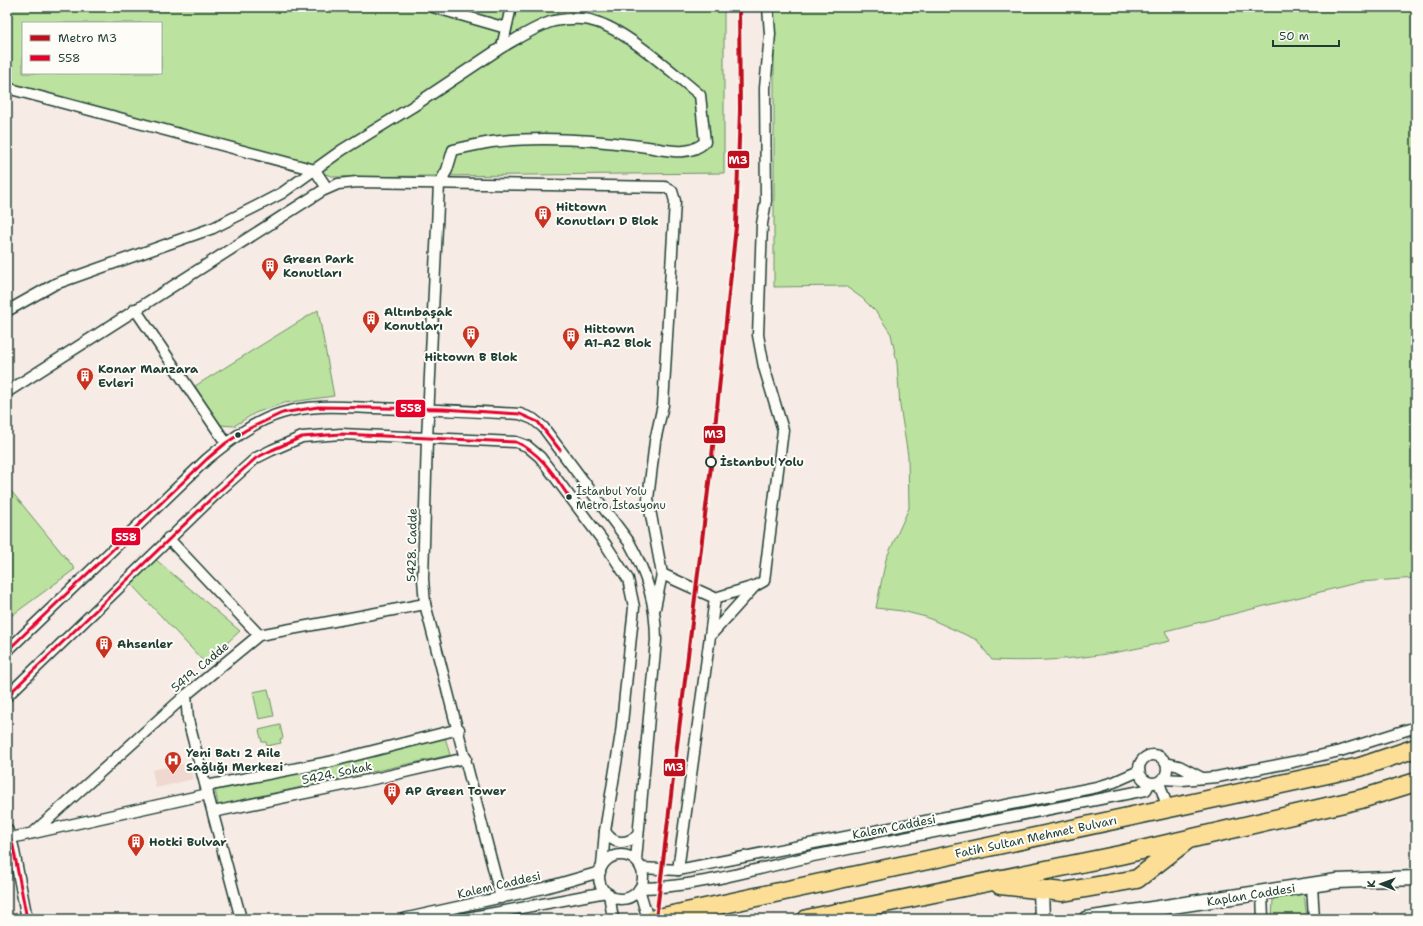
<svg xmlns="http://www.w3.org/2000/svg" width="1423" height="926" font-family="'Shantell Sans',sans-serif">
  <style>
    .built { fill: #f0d7cf }
    .green { fill: #bbe29e; stroke: #6d9069; fill-rule: evenodd }
    .lines { fill: none; stroke-linecap: round; stroke-linejoin: round }
    .street-casing { stroke: #1f3d34; stroke-width: 13 }
    .secondary-casing { stroke: #1f3d34; stroke-width: 17 }
    .highway-casing { stroke: #1f3d34; stroke-width: 21 }
    .street { stroke: #fdfcf7; stroke-width: 10 }
    .secondary { stroke: #fdfcf7; stroke-width: 14 }
    .highway { stroke: #fdde96; stroke-width: 18 }
    .bus-1-casing { stroke: #fdfcf7; stroke-width: 6 }
    .bus-1 { stroke: #e4002b; stroke-width: 3 }
    .metro-1-casing { stroke: #fdfcf7; stroke-width: 7 }
    .metro-1 { stroke: #bf0e1c; stroke-width: 4 }
    .bus-dot { fill: #1f3d34; stroke: #fdfcf7; stroke-width: 1.5 }
    .stop-dot { fill: #fdfcf7; stroke: #1f3d34; stroke-width: 2 }
    .labels { text-anchor: middle; dominant-baseline: central; stroke-width: 4; stroke-linejoin: round; paint-order: stroke }
    .bus-label { font-size: 11px; fill: #1f3d34; stroke: #fdfcf7; text-anchor: start }
    .poi-label { font-size: 12px; font-weight: bold; fill: #1f3d34; stroke: #fdfcf7; text-anchor: start }
    .stop-label { font-size: 12px; font-weight: bold; fill: #1f3d34; stroke: #fdfcf7; text-anchor: start }
    .street-label { font-size: 12px; fill: #1f3d34; stroke: #fdfcf7 }
    .line-badge { stroke: #fdfcf7; stroke-width: 1.5 }
    .badge-label { font-size: 11px; text-anchor: middle; font-weight: bold; fill: #fff }
  </style>
  <rect width="100%" height="100%" fill="#f7ebe5"/>
  <filter id="ink" filterUnits="userSpaceOnUse"><feTurbulence type="fractalNoise" baseFrequency=".025" numOctaves="2"/><feDisplacementMap in="SourceGraphic" scale="8" xChannelSelector="R" yChannelSelector="G"/><feConvolveMatrix kernelMatrix="1 2 1 2 8 2 1 2 1" color-interpolation-filters="sRGB"/></filter>
  <g filter="url(#ink)">
    <!-- built -->
    <path class="built" d="M 189,763 L 193,779 L 156,788 L 152,770 Z"/>
    <!-- green -->
    <g class="green">
      <path d="M 7,7 L 724,7 L 724,173 L 336,177 L 7,89 ZM 23,23 L 161,23 L 161,73 L 23,73 Z"/>
      <path d="M 774,7 L 1416,7 L 1416,578 L 1360,582 L 1165,631 L 1170,641 C 1108,656 1055,663 992,660 L 977,640 L 926,617 L 902,611 L 876,608 L 886,559 L 909,508 L 908,456 L 900,406 L 897,363 L 891,334 L 877,313 L 862,298 L 845,286 L 774,287 Z"/>
      <path d="M 318,310 L 334,396 L 284,403 L 255,413 L 234,426 L 219,425 L 195,386 Z"/>
      <path d="M 7,486 L 75,569 L 7,619 Z"/>
      <path d="M 155,559 L 240,631 L 205,663 L 131,584 Z"/>
      <path d="M 268,689 L 274,716 L 259,719 L 253,692 Z"/>
      <path d="M 280,725 L 283,738 L 280,739 L 281,743 L 267,746 L 266,742 L 262,742 L 259,730 Z"/>
      <path d="M 445,737 L 450,755 L 218,805 L 215,789 Z"/>
      <path d="M 1300,893 L 1304,894 L 1307,919 L 1272,919 L 1273,898 L 1277,895 Z"/>
    </g>
    <g class="lines">
      <defs>
        <g id="street">
          <path d="M 433,7 L 506,28"/>
          <path d="M 7,88 L 315,170 L 327,188"/>
          <path d="M 135,309 L 226,443"/>
          <path d="M 7,311 L 55,284 L 213,228 L 257,206 L 282,193 L 342,150 L 412,107 L 502,47"/>
          <path d="M 7,392 L 322,191 L 338,184 L 357,182 L 665,187 L 672,191 L 675,201 L 663,405 L 655,441 L 648,499 L 662,574 L 655,608"/>
          <path d="M 168,538 L 259,635"/>
          <path d="M 662,574 L 715,598 L 710,636"/>
          <path d="M 715,598 L 755,586 L 764,581 L 783,430 L 764,367 L 758,335 L 762,224 L 766,201 L 765,88 L 770,34 L 768,7"/>
          <path d="M 7,651 L 207,459 C 229,441 254,421 282,413 C 311,404 343,407 373,408 C 422,409 471,411 520,414 L 533,419 L 543,427 L 629,542 C 647,574 656,604 656,640 L 636,860"/>
          <path d="M 186,695 L 188,720 L 241,919"/>
          <path d="M 7,696 L 217,493 L 256,458 L 272,450 L 302,437 L 341,434 L 516,442 L 527,446 L 540,457 L 606,545 L 628,579 L 634,607 L 621,733 L 605,831 L 602,866"/>
          <circle cx="1153" cy="769" r="14"/>
          <path d="M 1166,763 L 1179,766 L 1202,778"/>
          <path d="M 1162,779 L 1182,780 L 1217,777 L 1293,762 L 1340,751 L 1416,727"/>
          <path d="M 1159,782 L 1168,809"/>
          <path d="M 206,786 L 329,762 L 459,729"/>
          <path d="M 213,812 L 383,777 L 466,758"/>
          <path d="M 7,829 L 13,846 L 27,919"/>
          <path d="M 605,831 C 613,845 626,845 638,835"/>
          <path d="M 33,833 L 186,695 L 259,635 L 425,604"/>
          <path d="M 11,838 L 208,794"/>
          <circle cx="621" cy="877" r="22"/>
          <path d="M 641,868 L 678,870 L 1097,787 L 1114,782 L 1139,771"/>
          <path d="M 678,870 L 710,636 L 755,586"/>
          <path d="M 1312,886 L 1314,919"/>
          <path d="M 640,888 C 697,888 762,867 818,855 C 927,833 1037,812 1146,790 L 1150,783"/>
          <path d="M 639,889 L 648,919"/>
          <path d="M 609,894 L 613,919"/>
          <path d="M 1262,894 L 1263,919"/>
          <path d="M 501,898 L 425,604 L 423,579 L 427,439 L 439,184 L 447,170 L 453,150 C 466,147 479,144 492,142 C 539,136 600,140 647,147 C 667,150 689,157 705,142 L 700,95 C 673,73 625,29 593,21 C 581,17 566,19 554,21 C 540,24 515,40 502,47 L 511,7"/>
          <path d="M 403,919 L 544,888 L 600,872"/>
          <path d="M 462,919 L 606,892"/>
        </g>
        <g id="secondary">
          <path d="M 1041,890 L 1042,919"/>
          <path d="M 1086,919 L 1337,881 L 1416,878"/>
        </g>
        <g id="highway">
          <path d="M 1000,885 L 1063,892 L 1137,879 L 1186,841"/>
          <path d="M 654,919 L 1360,767 L 1416,748"/>
          <path d="M 807,919 L 1120,855 L 1361,799 L 1416,782"/>
        </g>
      </defs>
      <!-- street casing -->
      <use href="#street" class="street-casing"/>
      <!-- secondary casing -->
      <use href="#secondary" class="secondary-casing"/>
      <!-- highway casing -->
      <use href="#highway" class="highway-casing"/>
      <!-- street -->
      <use href="#street" class="street"/>
      <!-- secondary -->
      <use href="#secondary" class="secondary"/>
      <!-- highway -->
      <use href="#highway" class="highway"/>
      <defs>
        <g id="bus-1">
          <path d="M 7,651 L 207,459 L 226,443 L 246,430 L 282,413 L 318,407 L 443,409 L 520,414 L 538,422 L 560,450"/>
          <path d="M 7,696 L 217,493 L 256,458 L 272,450 L 302,437 L 341,434 L 516,442 C 541,453 554,475 569,497"/>
          <path d="M 7,829 L 13,846 L 27,919"/>
        </g>
      </defs>
      <!-- bus-1 casing -->
      <use href="#bus-1" class="bus-1-casing"/>
      <!-- bus-1 -->
      <use href="#bus-1" class="bus-1"/>
      <defs>
        <path id="metro-1" d="M 656,919 L 711,466 L 736,226 L 740,110 L 739,7"/>
      </defs>
      <!-- metro-1 casing -->
      <use href="#metro-1" class="metro-1-casing"/>
      <!-- metro-1 -->
      <use href="#metro-1" class="metro-1"/>
    </g>
  </g>
  <!-- icons -->
  <defs>
    <symbol id="building-pin" viewBox="-11 -11 22 30"><path d="M0 17L-7.5 6A9.5 9.5 0 1 1 7.5 6Z" fill="#c8321e" stroke="#fdfcf7"/><path d="M-4-6H4V6H1V3H-1V6H-4ZM-2.5-4.3h1.7v1.8h-1.7ZM.8-4.3h1.7v1.8H.8ZM-2.5-1h1.7V.8h-1.7ZM.8-1h1.7V.8H.8Z" fill="#fff"/></symbol>
    <symbol id="hospital-pin" viewBox="-11 -11 22 30"><path d="M0 17L-7.5 6A9.5 9.5 0 1 1 7.5 6Z" fill="#c8321e" stroke="#fdfcf7"/><path d="M-5-5h3v3.5h4V-5h3V5h-3V1.5h-4V5h-3Z" fill="#fff"/></symbol>
  </defs>
  <g fill-rule="evenodd">
    <use href="#building-pin" x="533" y="204" width="20" height="27"/>
    <use href="#building-pin" x="260" y="256" width="20" height="27"/>
    <use href="#building-pin" x="361" y="309" width="20" height="27"/>
    <use href="#building-pin" x="461" y="324" width="20" height="27"/>
    <use href="#building-pin" x="561" y="326" width="20" height="27"/>
    <use href="#building-pin" x="75" y="366" width="20" height="27"/>
    <use href="#building-pin" x="94" y="634" width="20" height="27"/>
    <use href="#hospital-pin" x="163" y="750" width="20" height="27"/>
    <use href="#building-pin" x="382" y="781" width="20" height="27"/>
    <use href="#building-pin" x="126" y="832" width="20" height="27"/>
  </g>
  <!-- markers -->
  <g class="bus-dot">
    <circle cx="238" cy="435" r="3.5"/>
    <circle cx="569" cy="497" r="3.5"/>
  </g>
  <circle class="stop-dot" cx="711" cy="462" r="5"/>
  <g class="labels">
    <!-- bus labels -->
    <g class="bus-label">
      <text x="576" y="491">İstanbul Yolu<tspan x="576" dy="14">Metro İstasyonu</tspan></text>
    </g>
    <!-- poi labels -->
    <g class="poi-label">
      <text x="556" y="207">Hittown<tspan x="556" dy="14">Konutları D Blok</tspan></text>
      <text x="283" y="259">Green Park<tspan x="283" dy="14">Konutları</tspan></text>
      <text x="384" y="312">Altınbaşak<tspan x="384" dy="14">Konutları</tspan></text>
      <text x="584" y="329">Hittown<tspan x="584" dy="14">A1-A2 Blok</tspan></text>
      <text x="471" y="357" text-anchor="middle">Hittown B Blok</text>
      <text x="98" y="369">Konar Manzara<tspan x="98" dy="14">Evleri</tspan></text>
      <text x="117" y="644">Ahsenler</text>
      <text x="186" y="753">Yeni Batı 2 Aile<tspan x="186" dy="14">Sağlığı Merkezi</tspan></text>
      <text x="405" y="791">AP Green Tower</text>
      <text x="149" y="842">Hotki Bulvar</text>
    </g>
    <!-- stop labels -->
    <g class="stop-label">
      <text x="720" y="462">İstanbul Yolu</text>
    </g>
    <!-- street labels -->
    <g class="street-label">
      <text transform="translate(412 545) rotate(-89)">5428. Cadde</text>
      <text transform="translate(200 667) rotate(-40)">5419. Cadde</text>
      <text transform="translate(337 773) rotate(-12)">5424. Sokak</text>
      <text transform="translate(894 827) rotate(-11)">Kalem Caddesi</text>
      <text transform="translate(1036 837) rotate(-12)">Fatih Sultan Mehmet Bulvarı</text>
      <text transform="translate(499 885) rotate(-13)">Kalem Caddesi</text>
      <text transform="translate(1251 895) rotate(-9)">Kaplan Caddesi</text>
    </g>
  </g>
  <g class="line-badge">
    <rect x="727" y="150" width="23" height="19" rx="4" fill="#bf0e1c"/>
    <rect x="395" y="399" width="31" height="19" rx="4" fill="#e4002b"/>
    <rect x="703" y="425" width="23" height="19" rx="4" fill="#bf0e1c"/>
    <rect x="111" y="527" width="30" height="19" rx="4" fill="#e4002b"/>
    <rect x="663" y="758" width="23" height="19" rx="4" fill="#bf0e1c"/>
  </g>
  <g class="badge-label">
    <text x="738" y="164">M3</text>
    <text x="411" y="412">558</text>
    <text x="714" y="438">M3</text>
    <text x="126" y="541">558</text>
    <text x="674" y="771">M3</text>
  </g>
  <!-- margin -->
  <rect width="1423" height="926" fill="none" stroke="#fdfcf7" stroke-width="24"/>
  <rect x="12" y="12" width="1399" height="902" fill="none" stroke="#1f3d34" stroke-width="1.5" filter="url(#ink)"/>
  <!-- legend -->
  <rect x="22" y="22" width="140" height="52" fill="#fdfcf7" stroke="#a4b0a9"/>
  <rect x="30" y="35" width="20" height="6" fill="#bf0e1c" stroke="#a4b0a9"/>
  <text x="58" y="42" font-size="12" fill="#1f3d34">Metro M3</text>
  <rect x="30" y="55" width="20" height="6" fill="#e4002b" stroke="#a4b0a9"/>
  <text x="58" y="62" font-size="12" fill="#1f3d34">558</text>
  <!-- north arrow -->
  <g transform="translate(1381 884) rotate(271)" stroke="#fdfcf7" stroke-width="3" paint-order="stroke">
  <path d="M0-3L7 15L0 10L-7 15Z" fill="#1f3d34"/>
  <text y="-6" font-size="11" font-weight="bold" text-anchor="middle" fill="#1f3d34">K</text>
  </g>
  <!-- scale -->
  <path d="M1273 40v6h66v-6" fill="none" stroke="#1f3d34" stroke-width="2"/>
  <text x="1279" y="40" font-size="12" fill="#1f3d34" stroke="#fdfcf7" stroke-width="3" paint-order="stroke">50 m</text>
</svg>
